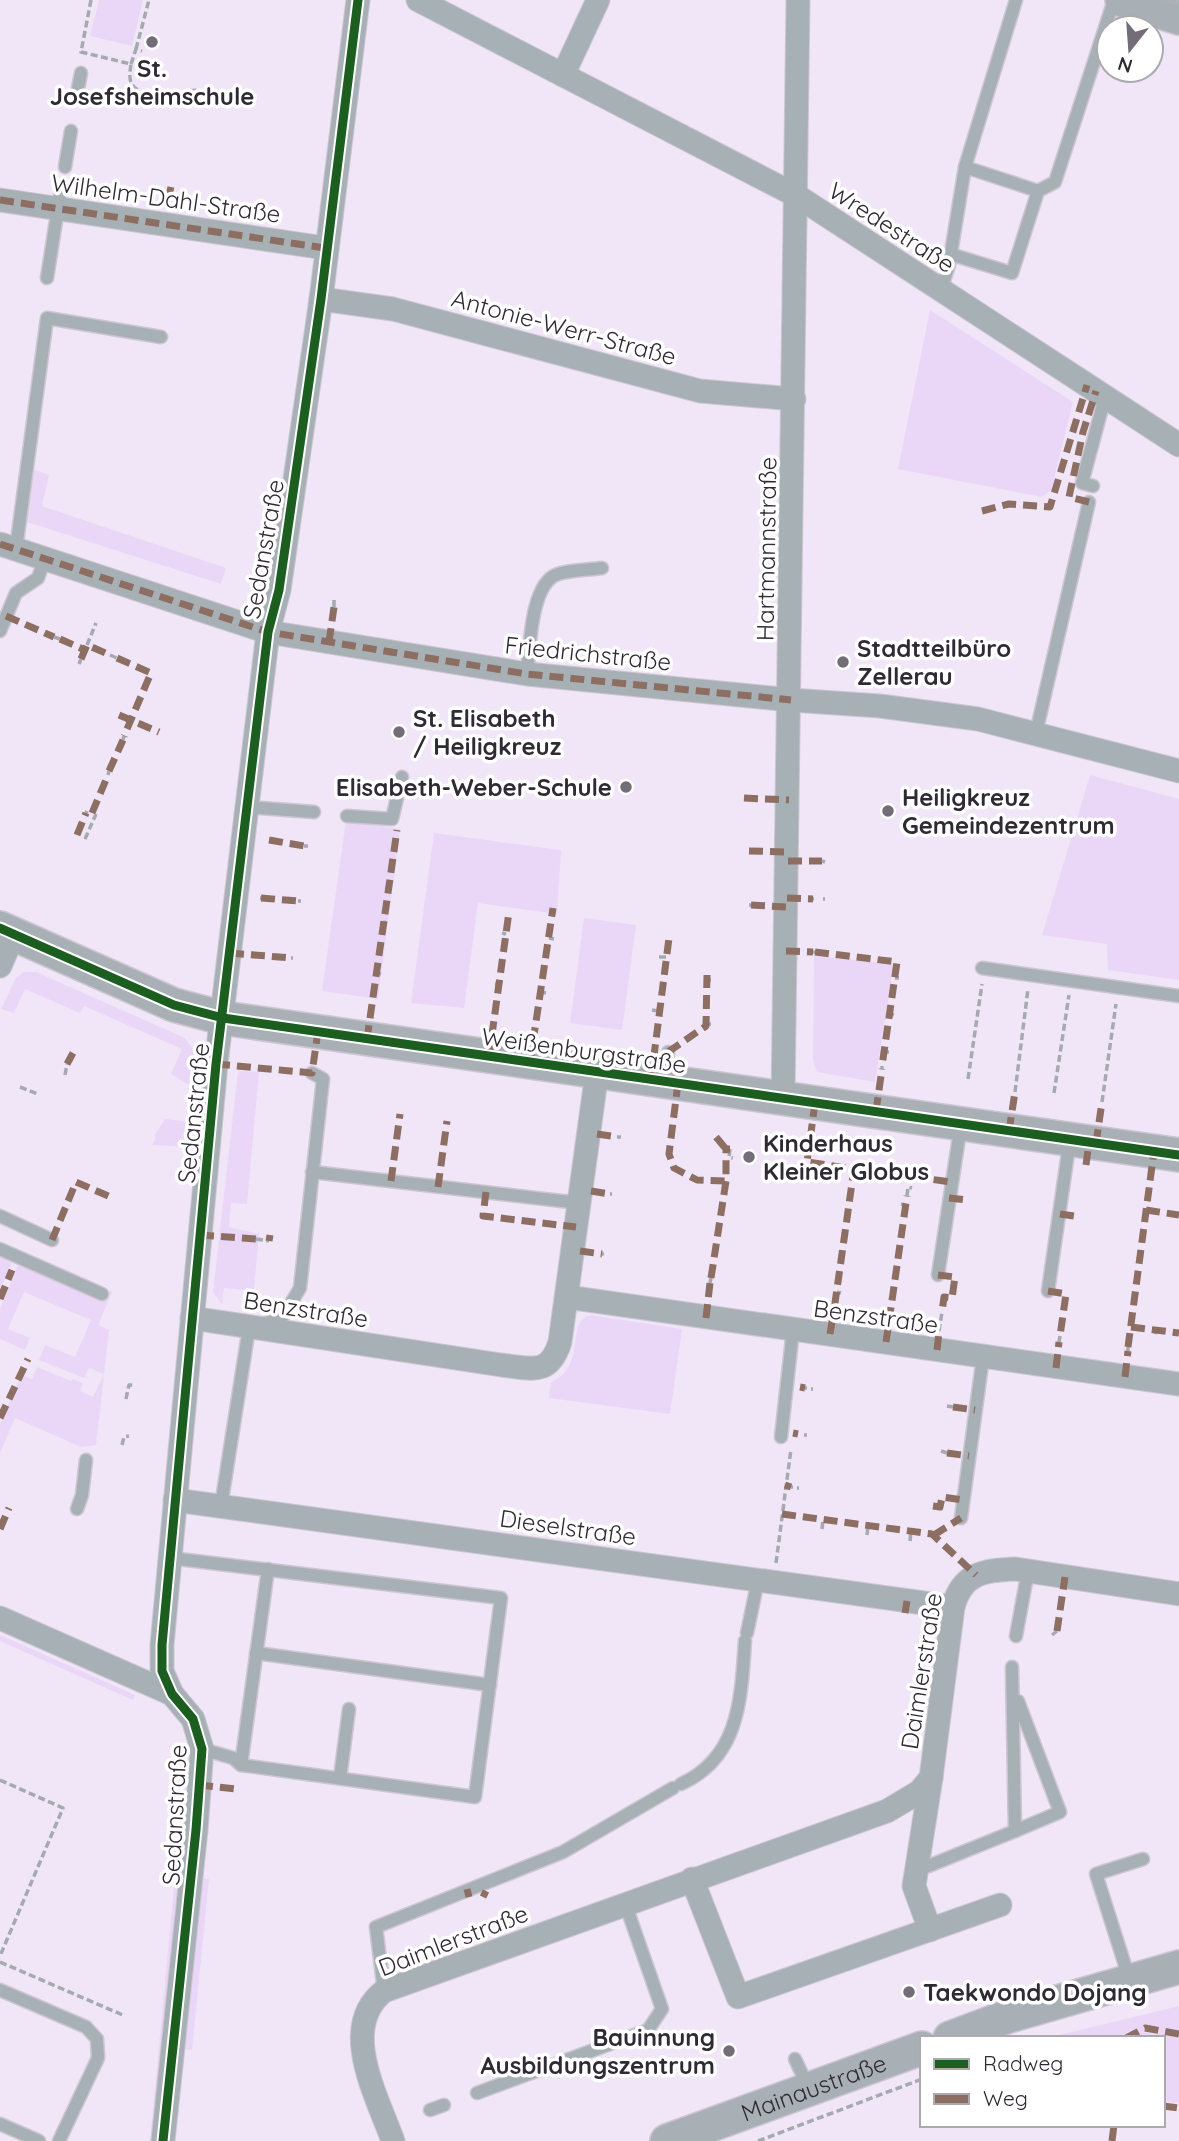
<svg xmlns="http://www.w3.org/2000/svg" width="1179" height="2141" font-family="Quicksand,sans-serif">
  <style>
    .green { fill: #ead7f8 }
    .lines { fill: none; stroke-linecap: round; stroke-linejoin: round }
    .lane-casing { stroke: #cdc6d2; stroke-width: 15 }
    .street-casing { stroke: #cdc6d2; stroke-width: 25 }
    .secondary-casing { stroke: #cdc6d2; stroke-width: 36 }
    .path { stroke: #a4aaaf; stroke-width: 3.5; stroke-dasharray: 7 3.5; stroke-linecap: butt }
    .lane { stroke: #a7b1b5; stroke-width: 12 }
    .street { stroke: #a7b1b5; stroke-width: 23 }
    .secondary { stroke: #a8b0b6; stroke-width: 33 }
    .tram { stroke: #afb0b7; stroke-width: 2 }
    .quiet { stroke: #8d6e63; stroke-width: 7; stroke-dasharray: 14 7; stroke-linecap: butt }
    .cycleway-casing { stroke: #fff; stroke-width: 13 }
    .cycleway { stroke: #1b5e20; stroke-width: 9 }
    .poi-dot { fill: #736c79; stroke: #fff; stroke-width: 2.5 }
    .labels { text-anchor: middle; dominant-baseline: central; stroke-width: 7; stroke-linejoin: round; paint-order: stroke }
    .poi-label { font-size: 24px; font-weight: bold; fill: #302a35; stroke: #fff; text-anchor: start }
    .street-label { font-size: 24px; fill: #302a35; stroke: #fff }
  </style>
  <rect width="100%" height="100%" fill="#f0e6f7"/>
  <!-- green -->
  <g class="green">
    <path d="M 99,0 L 143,0 L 132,46 L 90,36 Z"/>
    <path d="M 930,310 L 1073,402 L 1051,490 L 1042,497 L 898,469 Z"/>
    <path d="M 33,469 L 49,475 L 42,506 L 226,568 L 221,584 L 24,521 Z"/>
    <path d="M 1090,775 L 1179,799 L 1179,980 L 1108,970 L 1107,944 L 1042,935 Z"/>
    <path d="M 346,821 L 400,829 L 378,999 L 322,991 Z"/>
    <path d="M 434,833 L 561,850 L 557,914 L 478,903 L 464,1008 L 411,1003 Z"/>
    <path d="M 584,918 L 636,925 L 622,1030 L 570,1023 Z"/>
    <path d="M 814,956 L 894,964 L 875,1082 L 817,1072 L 813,1061 Z"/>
    <path d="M 24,972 L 36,972 L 185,1038 L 195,1052 L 193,1087 L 171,1074 L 182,1049 L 84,1006 L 80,1013 L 25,989 L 14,1013 L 1,1009 L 16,978 Z"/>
    <path d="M 238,1071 L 259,1072 L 247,1204 L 231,1203 L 229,1227 L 259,1234 L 253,1301 L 249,1306 L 245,1306 L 246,1290 L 224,1288 L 222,1304 L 213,1292 Z"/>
    <path d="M 165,1119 L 191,1122 L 188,1147 L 152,1145 L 156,1137 L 154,1136 Z"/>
    <path d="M 0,1244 L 112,1292 L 98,1325 L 109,1330 L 96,1445 L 81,1447 L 15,1418 L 0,1453 L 0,1424 L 21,1375 L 32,1379 L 37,1367 L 71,1381 L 73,1379 L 83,1383 L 80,1391 L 93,1397 L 104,1374 L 89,1368 L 84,1378 L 39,1360 L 45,1345 L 75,1357 L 91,1320 L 24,1292 L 8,1329 L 30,1338 L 25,1350 L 0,1339 L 0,1309 L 19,1263 L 13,1260 L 0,1290 Z"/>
    <path d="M 591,1315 L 682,1329 L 670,1414 L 549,1398 L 551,1382 C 588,1367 564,1321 591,1315 Z"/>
    <path d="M 0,1635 L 135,1695 L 133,1700 L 0,1641 Z"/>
    <path d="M 187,1749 L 194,1749 L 155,2141 L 150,2141 Z"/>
    <path d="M 202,1878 L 209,1879 L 192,2050 L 185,2049 Z"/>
    <path d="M 1179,2006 L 1179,2103 L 1163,2102 L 1163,2038 L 1047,2038 Z"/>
  </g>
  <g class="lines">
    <defs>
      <g id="lane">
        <path d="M 77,94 L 81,73"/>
        <path d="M 65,167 L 71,131"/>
        <path d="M 965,167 L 1038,191"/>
        <path d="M 950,254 L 1012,273 L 1038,191 L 1055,182 L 1114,0"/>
        <path d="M 47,278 L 61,189"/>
        <path d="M 941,290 L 949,265 L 965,167 L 1016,0"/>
        <path d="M 1093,486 L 1082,483 L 1105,397"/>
        <path d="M 16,549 L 47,318 L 161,337"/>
        <path d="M 0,631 L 16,593 L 38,578 L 45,558"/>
        <path d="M 527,674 C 530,649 530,583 558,574 C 571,570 588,570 602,568"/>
        <path d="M 1036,733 L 1089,502"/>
        <path d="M 248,807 L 314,812"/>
        <path d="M 347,816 L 392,819 L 402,777"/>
        <path d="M 982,968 L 1179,996"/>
        <path d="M 665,1080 L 668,1052"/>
        <path d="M 312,1172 L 579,1203"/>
        <path d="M 0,1216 L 52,1240"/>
        <path d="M 0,1249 L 102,1294"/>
        <path d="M 938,1275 L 961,1124"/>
        <path d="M 1048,1291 L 1070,1139"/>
        <path d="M 781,1437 L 793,1330"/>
        <path d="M 221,1506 L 249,1328 L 282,1318 L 300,1288 L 323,1079 L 312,1073"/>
        <path d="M 77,1509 L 82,1495 L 86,1460"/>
        <path d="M 961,1518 L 983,1357"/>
        <path d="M 170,1558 L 501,1598 L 475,1797 L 241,1765 L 233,1758 L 202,1749"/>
        <path d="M 747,1633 L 758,1580"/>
        <path d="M 1016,1636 L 1028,1571"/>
        <path d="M 256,1653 L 490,1685"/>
        <path d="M 241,1765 L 268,1569"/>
        <path d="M 340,1778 L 349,1709"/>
        <path d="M 681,1784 C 740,1757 741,1698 745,1641"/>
        <path d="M 1015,1831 L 1060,1812 L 1018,1701"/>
        <path d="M 916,1871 L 1015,1831 L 1012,1667"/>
        <path d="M 1130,1981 L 1096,1874 L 1143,1859"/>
        <path d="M 0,1990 L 86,2027 L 97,2039 L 98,2058 L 59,2141"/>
        <path d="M 384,1991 L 376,1927 L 563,1852 L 673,1788"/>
        <path d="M 795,2059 L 808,2087"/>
        <path d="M 477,2093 L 648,2030 L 662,2009 L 625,1903"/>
        <path d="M 430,2110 L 444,2105"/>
        <path d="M 0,2124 L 39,2141"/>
      </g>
      <g id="street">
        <path d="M 418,0 L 797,196 L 1179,445"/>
        <path d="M 563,75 L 598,0"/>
        <path d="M 0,200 L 325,248"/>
        <path d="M 321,299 L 393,309 L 700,391 L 794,399"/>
        <path d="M 0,544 L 268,632 L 527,674 L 791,700 L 880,706 L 978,719 L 1179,771"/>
        <path d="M 0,966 L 14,934"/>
        <path d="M 783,1098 L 798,0"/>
        <path d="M 567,1297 L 1179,1384"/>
        <path d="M 192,1318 L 501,1365 C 531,1368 549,1377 560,1342 L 597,1072"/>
        <path d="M 175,1500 L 953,1607"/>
        <path d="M 0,1618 L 172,1694"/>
        <path d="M 692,1879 L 738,1997 L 1000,1905"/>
        <path d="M 930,1930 L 914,1886 L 931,1778"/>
        <path d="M 163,2141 L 196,1830 L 202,1749 L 193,1719 L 172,1694 L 162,1671 L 162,1645 L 216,1064 L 268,632 L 279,590 L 321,299 L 358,0"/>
        <path d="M 393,2141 C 377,2096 338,2027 384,1991 L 887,1811 L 919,1792 L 931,1778 L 953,1607 C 962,1573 984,1570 1016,1569 L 1179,1594"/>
      </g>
      <g id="secondary">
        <path d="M 1122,0 L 1179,18"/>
        <path d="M 0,928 L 174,1005 L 223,1018 L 1179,1155"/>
        <path d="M 950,2038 L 1009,2016 L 1179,1967"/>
        <path id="s1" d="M 667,2141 L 922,2048"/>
      </g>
    </defs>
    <!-- lane casing -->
    <use href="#lane" class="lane-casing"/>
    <!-- street casing -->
    <use href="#street" class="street-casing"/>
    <!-- secondary casing -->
    <use href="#secondary" class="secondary-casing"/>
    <!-- path -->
    <g class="path">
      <path d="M 91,0 L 81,52 L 131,64 C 130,72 128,81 134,87 C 145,97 170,102 184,103"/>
      <path d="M 136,49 L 149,0"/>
      <path d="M 131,64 L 136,49 L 142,51"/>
      <path d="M 172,101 L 186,91 L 199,90"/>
      <path d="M 334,607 L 334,600"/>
      <path d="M 54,637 L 60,639"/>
      <path d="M 87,645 L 96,623"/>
      <path d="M 110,655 L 117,658"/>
      <path d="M 79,664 L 81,659"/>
      <path d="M 123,740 L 124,736"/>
      <path d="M 108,775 L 109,771"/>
      <path d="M 86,813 L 87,811"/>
      <path d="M 85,839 L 96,814"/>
      <path d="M 304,846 L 308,846"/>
      <path d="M 822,861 L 825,862"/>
      <path d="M 390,871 L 394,871"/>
      <path d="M 260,898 L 261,898"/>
      <path d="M 813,899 L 814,899"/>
      <path d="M 823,899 L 825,899"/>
      <path d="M 298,901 L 301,901"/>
      <path d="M 749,905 L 751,905"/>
      <path d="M 383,922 L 387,923"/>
      <path d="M 502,933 L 506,934"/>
      <path d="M 549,938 L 554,939"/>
      <path d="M 813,952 L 815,952"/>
      <path d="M 659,957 L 666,957"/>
      <path d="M 291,958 L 293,958"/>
      <path d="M 376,973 L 381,974"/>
      <path d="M 895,978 L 899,978"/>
      <path d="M 707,980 L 711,980"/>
      <path d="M 495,984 L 499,985"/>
      <path d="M 541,992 L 546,993"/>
      <path d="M 652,1010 L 659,1011"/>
      <path d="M 890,1014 L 894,1015"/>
      <path d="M 706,1024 L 711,1024"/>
      <path d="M 884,1052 L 889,1052"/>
      <path d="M 882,1069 L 882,1066"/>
      <path d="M 65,1075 L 67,1064"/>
      <path d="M 968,1079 L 982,984"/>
      <path d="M 20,1087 L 38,1094"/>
      <path d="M 1015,1092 L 1028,989"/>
      <path d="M 1054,1093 L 1069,995"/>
      <path d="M 1102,1102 L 1116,1004"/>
      <path d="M 617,1137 L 621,1137"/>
      <path d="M 730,1149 L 729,1157 L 733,1158"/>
      <path d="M 917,1178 L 918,1172"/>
      <path d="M 610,1194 L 612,1194"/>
      <path d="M 907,1196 L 908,1187 L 912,1188"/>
      <path d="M 901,1204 L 906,1205"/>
      <path d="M 256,1239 L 269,1241"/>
      <path d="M 602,1254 L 604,1254"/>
      <path d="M 710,1283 L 711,1278"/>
      <path d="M 837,1292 L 841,1293"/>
      <path d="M 939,1331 L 942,1312"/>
      <path d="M 1155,1334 L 1156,1330"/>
      <path d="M 1059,1342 L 1060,1336"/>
      <path d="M 1128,1351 L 1128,1347"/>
      <path d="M 805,1388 L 807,1388"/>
      <path d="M 811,1389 L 813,1389"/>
      <path d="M 126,1399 L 129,1385 L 134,1385"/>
      <path d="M 947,1406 L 953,1407"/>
      <path d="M 804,1435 L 807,1435"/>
      <path d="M 122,1445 L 124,1437 L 129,1436"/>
      <path d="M 941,1451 L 947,1453"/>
      <path d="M 791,1487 L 793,1487"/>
      <path d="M 797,1488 L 799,1488"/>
      <path d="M 822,1529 L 823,1520"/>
      <path d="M 867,1535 L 868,1526"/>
      <path d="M 910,1541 L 911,1531"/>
      <path d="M 776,1563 L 791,1449"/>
      <path d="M 1052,1635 L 1057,1631"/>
      <path d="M 0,1780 L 63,1808 L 0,1956"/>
      <path d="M 0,1962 L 125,2016"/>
      <path d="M 758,2141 L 922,2079"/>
    </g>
    <!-- lane -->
    <use href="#lane" class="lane"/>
    <!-- street -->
    <use href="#street" class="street"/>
    <!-- secondary -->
    <use href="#secondary" class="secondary"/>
    <!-- tram -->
    <path class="tram" d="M 1164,0 L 1179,4"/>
    <!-- quiet -->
    <g class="quiet">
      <path d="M 168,199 L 171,187"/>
      <path d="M 0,200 L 325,248"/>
      <path d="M 1089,502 L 1069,497 L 1083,432 L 1096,391"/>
      <path d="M 982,511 L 1009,504 L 1050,507 L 1087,385"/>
      <path d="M 0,544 L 268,632 L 527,674 L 791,700"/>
      <path d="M 6,616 L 54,637"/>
      <path d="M 60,639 L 85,650"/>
      <path d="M 329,642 L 334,607"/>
      <path d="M 117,658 L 151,673 L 124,736"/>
      <path d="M 81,659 L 87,645 L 110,655"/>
      <path d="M 119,715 L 159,732"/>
      <path d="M 109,771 L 123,740"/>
      <path d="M 744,798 L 762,799"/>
      <path d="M 765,799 L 789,800"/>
      <path d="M 92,813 L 108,775"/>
      <path d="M 77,835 L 86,813"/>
      <path d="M 269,840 L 304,846"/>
      <path d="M 749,851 L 788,852"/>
      <path d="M 788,861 L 822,861"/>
      <path d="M 261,898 L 298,901"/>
      <path d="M 787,898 L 813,899"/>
      <path d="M 751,905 L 787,907"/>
      <path d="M 786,951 L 813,952"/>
      <path d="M 815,952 L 897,962 L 882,1066"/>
      <path d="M 230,953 L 291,958"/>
      <path d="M 367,1039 L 397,830"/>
      <path d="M 668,1052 L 706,1026 L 707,975"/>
      <path d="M 489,1056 L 509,912"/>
      <path d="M 530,1062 L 553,908"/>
      <path d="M 67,1064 L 73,1053"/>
      <path d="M 216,1064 L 312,1073 L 318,1031"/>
      <path d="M 651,1079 L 669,938"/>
      <path d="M 678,1083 L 669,1154 L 674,1168 L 697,1180 L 726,1181"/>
      <path d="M 815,1103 L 807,1162 L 854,1169 L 834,1310"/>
      <path d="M 876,1111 L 882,1069"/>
      <path d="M 1009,1131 L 1015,1092"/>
      <path d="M 597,1134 L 617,1137"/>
      <path d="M 716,1137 L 726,1149"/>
      <path d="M 1096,1143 L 1102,1102"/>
      <path d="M 1086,1165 L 1089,1142"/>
      <path d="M 892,1174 L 951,1182"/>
      <path d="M 391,1181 L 400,1114"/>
      <path d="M 438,1187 L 447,1121"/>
      <path d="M 591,1191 L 610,1194"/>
      <path d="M 486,1192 L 483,1216 L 576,1227"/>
      <path d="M 949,1198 L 967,1200"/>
      <path d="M 1146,1210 L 1179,1215"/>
      <path d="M 1060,1214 L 1080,1217"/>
      <path d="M 200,1235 L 256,1239"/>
      <path d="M 52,1240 L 76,1182 L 113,1198"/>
      <path d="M 269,1241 L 270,1235"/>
      <path d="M 580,1251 L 602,1254"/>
      <path d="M 938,1275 L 955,1277 L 952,1298 L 944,1297 L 942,1312"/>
      <path d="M 711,1278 L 726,1181 L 726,1149 L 730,1149"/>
      <path d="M 1048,1291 L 1066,1294 L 1060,1336"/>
      <path d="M 0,1299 L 12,1270"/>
      <path d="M 706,1318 L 710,1283"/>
      <path d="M 1131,1327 L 1179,1333"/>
      <path d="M 830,1334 L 833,1316"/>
      <path d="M 886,1342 L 907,1196"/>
      <path d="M 1128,1347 L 1154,1151"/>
      <path d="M 937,1350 L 939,1332"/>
      <path d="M 1056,1368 L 1059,1342"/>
      <path d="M 1125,1377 L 1128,1351"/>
      <path d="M 800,1387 L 805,1388"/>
      <path d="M 953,1407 L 975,1410"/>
      <path d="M 0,1418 L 28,1359"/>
      <path d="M 793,1433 L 798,1434"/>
      <path d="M 947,1453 L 969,1456"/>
      <path d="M 785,1485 L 791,1487"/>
      <path d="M 933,1506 L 940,1507 L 942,1497 L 963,1500"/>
      <path d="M 782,1514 L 932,1534 L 976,1575"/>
      <path d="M 0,1529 L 9,1508"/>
      <path d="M 934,1535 L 961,1518"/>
      <path d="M 905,1613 L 907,1601"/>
      <path d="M 1057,1631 L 1065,1577"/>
      <path d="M 199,1785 L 236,1789"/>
      <path d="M 467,1889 L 469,1897"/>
      <path d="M 483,1897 L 486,1891"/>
      <path d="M 1126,2038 L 1145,2028 L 1179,2034"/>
      <path d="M 1163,2106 L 1179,2108"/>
      <path d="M 1112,2141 L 1114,2125"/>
    </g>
    <defs>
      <g id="cycleway">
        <path d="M 0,928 L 174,1005 L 223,1018 L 1179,1155"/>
        <path d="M 163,2141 L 196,1830 L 202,1749 L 193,1719 L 172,1694 L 162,1671 L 162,1645 L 216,1064 L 268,632 L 279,590 L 321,299 L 358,0"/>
      </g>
    </defs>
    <!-- cycleway casing -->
    <use href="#cycleway" class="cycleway-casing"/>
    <!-- cycleway -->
    <use href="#cycleway" class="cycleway"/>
  </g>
  <!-- markers -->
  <g class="poi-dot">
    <circle cx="152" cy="42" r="7"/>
    <circle cx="843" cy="662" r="7"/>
    <circle cx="399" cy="732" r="7"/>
    <circle cx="626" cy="787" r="7"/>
    <circle cx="888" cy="811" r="7"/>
    <circle cx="749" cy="1157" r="7"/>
    <circle cx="909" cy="1992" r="7"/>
    <circle cx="729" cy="2051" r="7"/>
  </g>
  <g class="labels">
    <!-- poi labels -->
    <g class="poi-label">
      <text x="152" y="68" text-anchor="middle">St.<tspan x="152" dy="28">Josefsheimschule</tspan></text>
      <text x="857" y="648">Stadtteilbüro<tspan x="857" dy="28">Zellerau</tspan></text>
      <text x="413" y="718">St. Elisabeth<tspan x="413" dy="28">/ Heiligkreuz</tspan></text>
      <text x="612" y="787" text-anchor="end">Elisabeth-Weber-Schule</text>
      <text x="902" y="797">Heiligkreuz<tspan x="902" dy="28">Gemeindezentrum</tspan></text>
      <text x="763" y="1143">Kinderhaus<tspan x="763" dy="28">Kleiner Globus</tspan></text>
      <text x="923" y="1992">Taekwondo Dojang</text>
      <text x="715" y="2037" text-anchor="end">Bauinnung<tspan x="715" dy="28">Ausbildungszentrum</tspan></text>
    </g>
    <!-- street labels -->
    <g class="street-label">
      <text transform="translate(166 198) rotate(8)">Wilhelm-Dahl-Straße</text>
      <text transform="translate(892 227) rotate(33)">Wredestraße</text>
      <text transform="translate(564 327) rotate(15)">Antonie-Werr-Straße</text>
      <text transform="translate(263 549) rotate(-80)">Sedanstraße</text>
      <text transform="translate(766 549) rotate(-89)">Hartmannstraße</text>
      <text transform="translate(588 653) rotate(6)">Friedrichstraße</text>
      <text transform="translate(584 1050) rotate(8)">Weißenburgstraße</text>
      <text transform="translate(193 1113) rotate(-84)">Sedanstraße</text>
      <text transform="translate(306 1309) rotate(9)">Benzstraße</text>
      <text transform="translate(876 1316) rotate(8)">Benzstraße</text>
      <text transform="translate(568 1527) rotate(8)">Dieselstraße</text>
      <text transform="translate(921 1671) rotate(-81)">Daimlerstraße</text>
      <text transform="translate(174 1815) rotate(-87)">Sedanstraße</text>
      <text transform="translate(453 1940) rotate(-21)">Daimlerstraße</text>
      <text stroke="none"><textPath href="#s1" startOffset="156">Mainaustraße</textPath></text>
    </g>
  </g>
  <!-- legend -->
  <rect x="920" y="2036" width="245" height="91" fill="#ffffff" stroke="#acaaae" stroke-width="2"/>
  <rect x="934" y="2059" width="35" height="10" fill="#1b5e20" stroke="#acaaae" stroke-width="2"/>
  <text x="983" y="2071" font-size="21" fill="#302a35">Radweg</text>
  <rect x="934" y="2094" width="35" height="10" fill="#8d6e63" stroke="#acaaae" stroke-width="2"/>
  <text x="983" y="2106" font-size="21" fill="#302a35">Weg</text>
  <!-- north arrow -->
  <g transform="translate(1130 49) rotate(197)"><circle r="33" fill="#ffffff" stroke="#acaaae" stroke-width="2"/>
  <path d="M0-5L12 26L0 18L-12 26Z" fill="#736c79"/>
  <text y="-10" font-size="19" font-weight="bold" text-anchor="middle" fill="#302a35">N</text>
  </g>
</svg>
